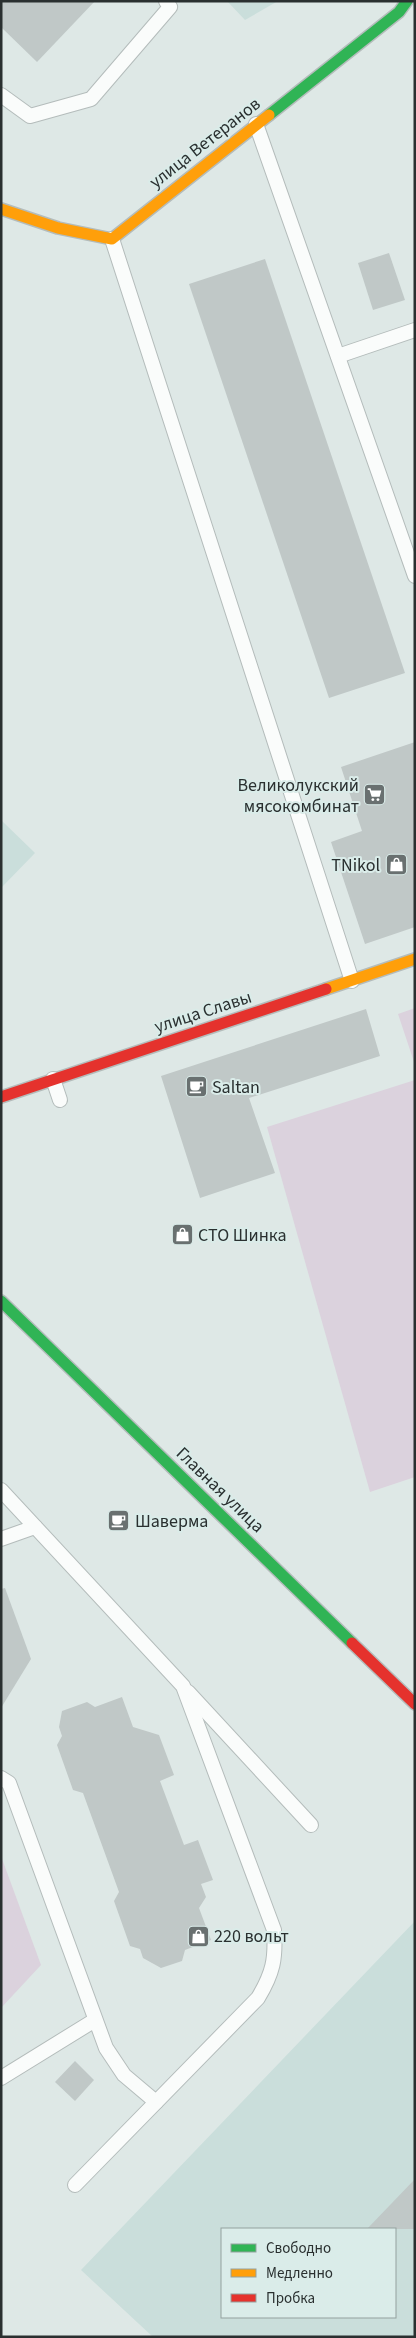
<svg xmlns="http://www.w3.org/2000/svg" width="416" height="2338" font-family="'Source Sans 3',sans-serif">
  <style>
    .built { fill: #cadedb; fill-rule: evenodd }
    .green { fill: #dbd2dd }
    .building { fill: #c0c8c7 }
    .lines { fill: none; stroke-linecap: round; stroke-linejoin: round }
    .lane-casing { stroke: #b4bcbb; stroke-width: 16 }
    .fast-casing { stroke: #b4bcbb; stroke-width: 14 }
    .slow-casing { stroke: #b4bcbb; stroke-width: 14 }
    .jam-casing { stroke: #b4bcbb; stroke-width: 14 }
    .lane { stroke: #fafcfb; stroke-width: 14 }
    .fast { stroke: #30b455; stroke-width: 11 }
    .slow { stroke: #ff9f0a; stroke-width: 11 }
    .jam { stroke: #e5322d; stroke-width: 11 }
    .labels { text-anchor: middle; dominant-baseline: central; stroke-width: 4; stroke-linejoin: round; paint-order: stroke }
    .street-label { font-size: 18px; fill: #2a3030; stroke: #daece9 }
    .poi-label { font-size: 18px; fill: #2a3030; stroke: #daece9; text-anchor: start }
  </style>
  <rect width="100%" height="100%" fill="#dee8e6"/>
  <!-- built -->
  <g class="built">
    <path d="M 227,1 L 278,1 L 245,20 Z"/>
    <path d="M 1,820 L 35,853 L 1,888 Z"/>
    <path d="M 415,1921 L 415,2337 L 153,2337 L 81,2270 ZM 222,2229 L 395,2229 L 395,2317 L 222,2317 Z"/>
  </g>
  <!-- green -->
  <g class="green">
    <path d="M 415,1008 L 415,1065 L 398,1014 Z"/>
    <path d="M 415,1080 L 415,1477 L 370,1492 L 267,1127 Z"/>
    <path d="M 1,1856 L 41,1965 L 1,2008 Z"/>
  </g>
  <!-- building -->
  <g class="building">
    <path d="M 1,1 L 95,1 L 37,62 L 1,27 Z"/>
    <path d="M 389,253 L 405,300 L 373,310 L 358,263 Z"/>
    <path d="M 265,259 L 405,673 L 329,698 L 189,284 Z"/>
    <path d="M 415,742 L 415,927 L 365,944 L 331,842 L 362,831 L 341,767 Z"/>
    <path d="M 366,1009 L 380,1056 L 249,1098 L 275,1173 L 200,1198 L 161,1076 Z"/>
    <path d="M 5,1588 L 31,1659 L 1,1708 L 1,1589 Z"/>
    <path d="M 122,1697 L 133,1727 L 159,1735 L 174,1775 L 160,1781 L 184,1845 L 198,1840 L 213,1880 L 201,1884 L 206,1897 L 199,1908 L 211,1940 L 185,1950 L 182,1961 L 161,1968 L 143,1958 L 140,1949 L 130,1946 L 114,1901 L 119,1892 L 83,1793 L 73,1790 L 57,1745 L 62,1736 L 59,1727 L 62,1711 L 87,1702 L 95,1707 Z"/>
    <path d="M 75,2061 L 94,2080 L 75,2101 L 55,2082 Z"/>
    <path d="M 415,2179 L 415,2229 L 367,2229 Z"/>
  </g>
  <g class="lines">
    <defs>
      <g id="lane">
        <path d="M 1,95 L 30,116 L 91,99 L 170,7 L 166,1"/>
        <path d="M 256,124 L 415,576"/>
        <path d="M 112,239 L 352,981"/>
        <path d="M 338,356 L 415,330"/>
        <path d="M 53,1079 L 60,1100"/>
        <path d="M 1,1490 L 183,1686 L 274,1930 C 276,1959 273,1973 258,1998 L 75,2185"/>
        <path d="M 1,1539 L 35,1527"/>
        <path d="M 188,1692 L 311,1825"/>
        <path d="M 1,1778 L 9,1783 L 106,2048 L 124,2075 L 156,2102"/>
        <path d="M 1,2078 L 95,2020"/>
      </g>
      <g id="fast">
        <path d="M 269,115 L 399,12 L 407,1"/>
        <path d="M 1,1301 L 352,1643"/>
      </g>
      <g id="slow">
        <path d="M 1,209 L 58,228 L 112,239 L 269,115"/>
        <path d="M 326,989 L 415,959"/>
      </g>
      <g id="jam">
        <path d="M 1,1097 L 326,989"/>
        <path d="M 352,1643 L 415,1704"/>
      </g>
    </defs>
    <!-- lane casing -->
    <use href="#lane" class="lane-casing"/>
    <!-- fast casing -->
    <use href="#fast" class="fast-casing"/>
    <!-- slow casing -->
    <use href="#slow" class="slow-casing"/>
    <!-- jam casing -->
    <use href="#jam" class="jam-casing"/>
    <!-- lane -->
    <use href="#lane" class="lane"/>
    <!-- fast -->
    <use href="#fast" class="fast"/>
    <!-- slow -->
    <use href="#slow" class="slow"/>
    <!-- jam -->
    <use href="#jam" class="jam"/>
  </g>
  <!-- icons -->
  <defs>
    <symbol id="supermarket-square" viewBox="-11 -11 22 22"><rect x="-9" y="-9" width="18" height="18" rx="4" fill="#697070" stroke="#daece9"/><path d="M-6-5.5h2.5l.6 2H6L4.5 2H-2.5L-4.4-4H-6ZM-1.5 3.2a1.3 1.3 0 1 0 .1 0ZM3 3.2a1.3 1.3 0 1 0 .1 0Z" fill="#fff"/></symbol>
    <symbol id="shop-square" viewBox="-11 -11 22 22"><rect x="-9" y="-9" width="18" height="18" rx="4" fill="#697070" stroke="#daece9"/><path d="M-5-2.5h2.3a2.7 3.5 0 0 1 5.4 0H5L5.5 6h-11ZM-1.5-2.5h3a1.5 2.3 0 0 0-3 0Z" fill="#fff"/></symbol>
    <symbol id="cafe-square" viewBox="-11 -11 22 22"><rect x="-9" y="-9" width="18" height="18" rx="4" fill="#697070" stroke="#daece9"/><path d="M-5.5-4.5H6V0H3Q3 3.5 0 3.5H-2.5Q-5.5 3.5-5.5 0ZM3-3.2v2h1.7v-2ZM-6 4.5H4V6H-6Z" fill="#fff"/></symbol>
  </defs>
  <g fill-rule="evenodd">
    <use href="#supermarket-square" x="362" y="782" width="25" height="25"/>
    <use href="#shop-square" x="384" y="852" width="25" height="25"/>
    <use href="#cafe-square" x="184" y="1074" width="25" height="25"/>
    <use href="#shop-square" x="170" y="1222" width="25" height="25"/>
    <use href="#cafe-square" x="106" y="1508" width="25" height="25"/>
    <use href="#shop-square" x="186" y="1924" width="25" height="25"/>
  </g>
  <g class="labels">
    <!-- street labels -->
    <g class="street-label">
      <text transform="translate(205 143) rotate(-38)">улица Ветеранов</text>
      <text transform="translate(203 1012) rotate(-18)">улица Славы</text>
      <text transform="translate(220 1490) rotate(44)">Главная улица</text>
    </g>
    <!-- poi labels -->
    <g class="poi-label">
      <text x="359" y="785" text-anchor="end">Великолукский<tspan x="359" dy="21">мясокомбинат</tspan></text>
      <text x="380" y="865" text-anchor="end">ТNikol</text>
      <text x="212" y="1087">Saltan</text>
      <text x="198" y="1235">СТО Шинка</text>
      <text x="135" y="1521">Шаверма</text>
      <text x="214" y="1936">220 вольт</text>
    </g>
  </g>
  <!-- border -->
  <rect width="416" height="2338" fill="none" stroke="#2a3030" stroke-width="5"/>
  <!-- legend -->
  <rect x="221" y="2228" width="175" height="90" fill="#daece9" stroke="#94a19f"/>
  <rect x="231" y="2244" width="25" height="8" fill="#30b455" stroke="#94a19f"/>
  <text x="266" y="2253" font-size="15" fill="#2a3030">Свободно</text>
  <rect x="231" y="2269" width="25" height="8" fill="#ff9f0a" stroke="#94a19f"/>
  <text x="266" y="2278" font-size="15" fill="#2a3030">Медленно</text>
  <rect x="231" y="2294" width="25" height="8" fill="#e5322d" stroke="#94a19f"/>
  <text x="266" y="2303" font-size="15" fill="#2a3030">Пробка</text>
</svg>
